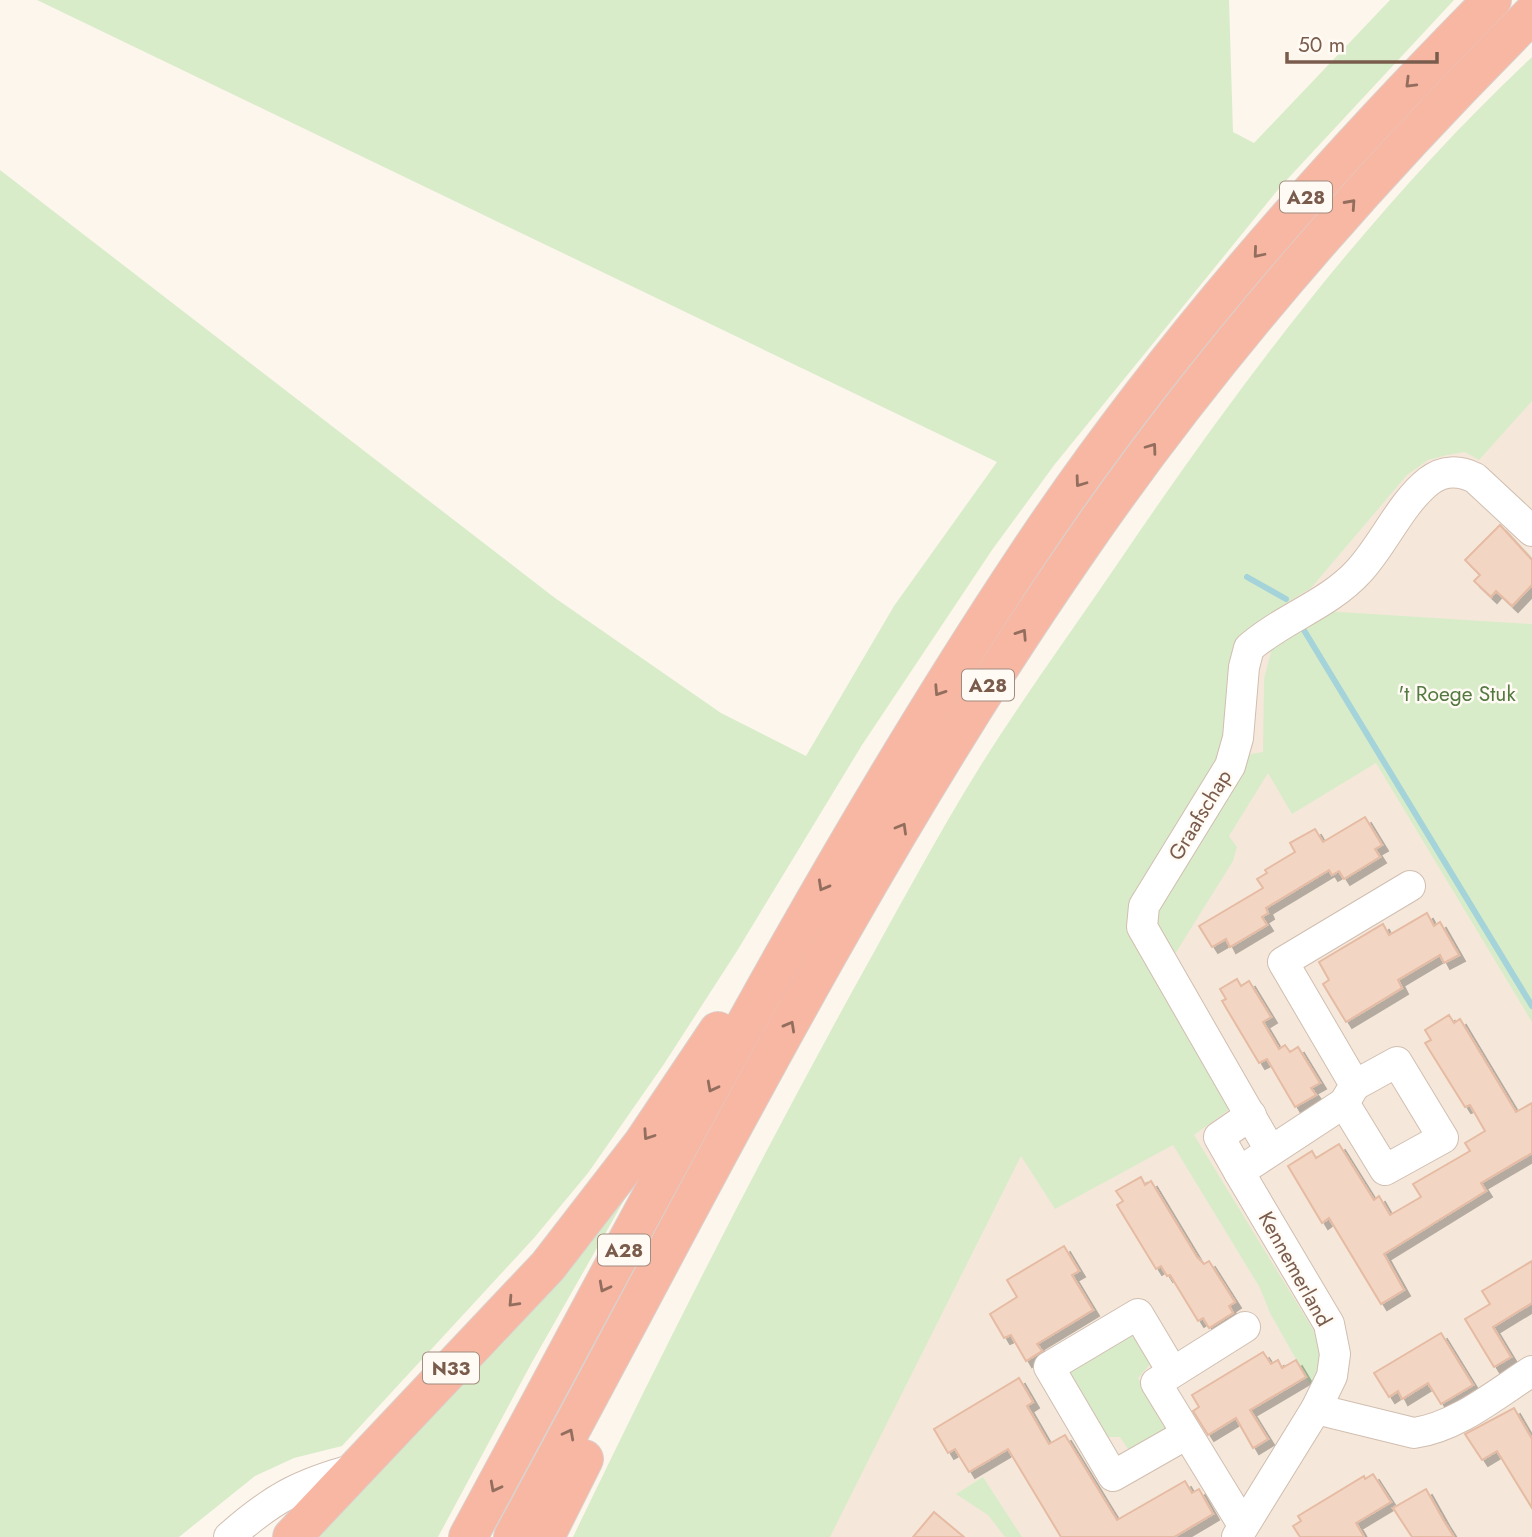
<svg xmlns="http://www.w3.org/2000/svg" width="1532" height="1537" font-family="Jost,sans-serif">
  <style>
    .residential { fill: #f5e8da }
    .green { fill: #d8ecc9 }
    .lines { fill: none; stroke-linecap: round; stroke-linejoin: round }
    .stream { stroke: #a5d3da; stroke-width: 6 }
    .building { fill: #f3d5c3; stroke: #e6bba3; stroke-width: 2; filter: url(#shadow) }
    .minor-casing { stroke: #d1beb0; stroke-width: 32 }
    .highway-casing { stroke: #dad1cd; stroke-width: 40 }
    .minor { stroke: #fff; stroke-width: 30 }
    .highway { stroke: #f7b7a3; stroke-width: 38 }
    .oneway { stroke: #936e5e }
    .labels { text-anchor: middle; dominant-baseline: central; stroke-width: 5; stroke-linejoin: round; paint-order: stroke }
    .shield { fill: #fffaf3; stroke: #a28b7f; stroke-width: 2 }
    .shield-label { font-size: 19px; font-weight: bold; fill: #7a5c4d }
    .park-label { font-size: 21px; fill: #537a41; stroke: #fffaf3 }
    .street-label { font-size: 21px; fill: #7a5c4d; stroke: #fffaf3 }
  </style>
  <defs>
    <filter id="shadow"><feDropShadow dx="6" dy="6" stdDeviation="0" flood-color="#0004"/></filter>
  </defs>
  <rect width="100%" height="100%" fill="#fdf6ec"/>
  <!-- residential -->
  <path class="residential" d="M 1532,110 L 1532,1537 L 631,1537 Z"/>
  <!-- green -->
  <g class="green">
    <path d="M 37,0 L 1229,0 L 1233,132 L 1254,143 L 1390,0 L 1454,0 L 1281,186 L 1055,464 L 992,550 L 862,745 L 737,951 L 664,1064 L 588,1173 L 534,1238 L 342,1446 L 294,1458 L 255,1476 L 179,1537 L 0,1537 L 0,170 L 555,598 L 721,713 L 806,756 L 894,606 L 997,462 Z"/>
    <path d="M 1532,57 L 1532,401 L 1479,460 L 1465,452 L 1447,455 L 1428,460 L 1407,475 L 1311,588 L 1285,604 L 1248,638 L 1228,750 L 1141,900 L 1237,1104 L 1194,1135 L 1314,1331 L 1321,1358 L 1311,1386 L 1270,1313 L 1260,1288 L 1173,1145 L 1055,1209 L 1021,1156 L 830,1537 L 573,1537 C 662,1352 754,1170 853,990 C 895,915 935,839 981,765 C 1023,698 1071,632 1116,566 C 1239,384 1371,208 1532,57 Z"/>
    <path d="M 1324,611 L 1532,624 L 1532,1022 L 1376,763 L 1292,814 L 1268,773 L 1229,836 L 1237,847 L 1233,861 L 1170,962 L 1156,930 L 1158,905 L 1245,755 L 1263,752 L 1264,679 L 1273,644 Z"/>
    <path d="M 672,1116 L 531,1364 L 438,1537 L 311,1537 Z"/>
    <path d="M 1127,1332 L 1139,1333 L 1152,1362 L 1138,1378 L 1172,1433 L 1132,1455 L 1120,1437 L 1101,1437 L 1066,1373 Z"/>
    <path d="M 983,1477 L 1022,1537 L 1005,1537 L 988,1515 L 956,1494 Z"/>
  </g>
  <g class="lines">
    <!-- stream -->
    <g class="stream">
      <path d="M 1247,577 L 1286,599"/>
      <path d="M 1302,627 L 1532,1006"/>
    </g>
  </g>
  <!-- building -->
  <g class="building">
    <path d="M 1500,525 L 1532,560 L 1532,585 L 1512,606 L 1496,591 L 1491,597 L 1474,581 L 1480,575 L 1465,560 Z"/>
    <path d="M 1365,817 L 1382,845 L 1375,849 L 1380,857 L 1344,879 L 1339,871 L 1332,875 L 1329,870 L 1266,908 L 1268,913 L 1262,917 L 1267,925 L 1230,947 L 1226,939 L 1212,947 L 1199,926 L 1263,888 L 1257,879 L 1267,873 L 1265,870 L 1295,852 L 1290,843 L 1315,829 L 1323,842 Z"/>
    <path d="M 1427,913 L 1434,926 L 1440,922 L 1459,955 L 1444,963 L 1440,955 L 1398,980 L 1402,988 L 1346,1022 L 1323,984 L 1329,980 L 1319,962 L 1383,924 L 1389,935 Z"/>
    <path d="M 1237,979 L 1241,986 L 1249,981 L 1271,1017 L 1263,1022 L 1279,1049 L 1285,1045 L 1290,1052 L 1298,1047 L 1320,1083 L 1311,1088 L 1316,1095 L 1295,1107 L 1267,1059 L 1259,1063 L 1222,1001 L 1226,999 L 1220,989 Z"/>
    <path d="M 1449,1015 L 1454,1023 L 1460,1019 L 1516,1112 L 1532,1103 L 1532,1153 L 1481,1183 L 1486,1191 L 1384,1254 L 1404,1290 L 1381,1304 L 1329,1218 L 1322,1223 L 1288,1166 L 1312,1151 L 1316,1158 L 1339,1144 L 1374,1200 L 1379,1196 L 1390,1215 L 1421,1197 L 1413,1184 L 1470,1151 L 1465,1143 L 1485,1131 L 1470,1105 L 1465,1107 L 1425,1043 L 1431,1040 L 1425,1030 Z"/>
    <path d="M 1141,1177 L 1145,1185 L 1151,1181 L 1197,1257 L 1204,1264 L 1209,1261 L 1235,1302 L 1229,1306 L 1233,1313 L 1209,1328 L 1203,1318 L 1198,1321 L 1170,1275 L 1167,1276 L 1161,1266 L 1156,1269 L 1117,1205 L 1123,1201 L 1116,1191 Z"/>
    <path d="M 1064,1246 L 1079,1271 L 1072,1275 L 1093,1310 L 1037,1344 L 1042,1351 L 1026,1361 L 1011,1335 L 1004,1338 L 990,1314 L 1017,1297 L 1007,1280 Z"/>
    <path d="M 1532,1261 L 1532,1303 L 1493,1327 L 1511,1357 L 1494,1367 L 1465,1319 L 1490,1304 L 1482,1291 Z"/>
    <path d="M 1441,1333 L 1473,1385 L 1441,1404 L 1428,1383 L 1402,1399 L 1398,1391 L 1389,1397 L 1374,1373 Z"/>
    <path d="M 1263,1352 L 1271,1364 L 1278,1360 L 1282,1368 L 1296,1360 L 1306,1377 L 1250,1410 L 1268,1439 L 1253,1448 L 1236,1418 L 1208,1435 L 1193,1411 L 1199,1407 L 1192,1395 Z"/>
    <path d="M 1019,1378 L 1033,1402 L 1027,1406 L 1049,1444 L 1065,1435 L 1117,1520 L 1185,1481 L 1192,1493 L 1199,1489 L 1213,1514 L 1174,1537 L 1061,1537 L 1008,1449 L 969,1472 L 955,1449 L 948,1453 L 934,1429 Z"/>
    <path d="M 1514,1408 L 1532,1439 L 1532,1508 L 1497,1451 L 1482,1460 L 1465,1434 Z"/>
    <path d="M 1373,1474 L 1391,1502 L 1356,1523 L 1364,1537 L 1300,1537 L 1293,1526 L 1301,1521 L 1298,1516 L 1364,1476 L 1365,1479 Z"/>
    <path d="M 1426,1489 L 1444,1521 L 1454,1537 L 1412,1537 L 1393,1508 Z"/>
    <path d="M 934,1512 L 964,1537 L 913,1537 Z"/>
  </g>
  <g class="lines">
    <defs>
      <g id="minor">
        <path d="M 1344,1103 L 1385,1170 L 1443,1138 L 1397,1062 L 1355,1085"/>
        <path d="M 1270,1150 L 1142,927 L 1144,906 L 1230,766 L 1238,738 L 1244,667 L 1249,648 C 1283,618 1328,605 1359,571 C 1384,544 1400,504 1429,481 C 1443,470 1459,470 1475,478 L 1532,531"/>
        <path d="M 1239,1172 L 1219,1137 L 1251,1115"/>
        <path d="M 1172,1371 L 1138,1314 L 1049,1367 L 1113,1476 L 1185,1435"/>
        <path d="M 1316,1409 L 1414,1433 C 1457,1427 1496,1394 1532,1371"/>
        <path d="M 1243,1525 L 1156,1383 L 1245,1327"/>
        <path d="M 229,1537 C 272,1499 299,1484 355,1469"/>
        <path d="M 1237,1537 L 1316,1409 L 1332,1376 L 1335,1354 L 1329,1324 L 1239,1172 L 1344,1103 L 1355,1085 L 1283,962 L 1410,886"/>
      </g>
      <g id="highway">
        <path d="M 292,1537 L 548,1266 L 643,1143 L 718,1031"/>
        <path d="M 468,1537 C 647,1207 818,870 1026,557 C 1160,355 1322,172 1492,0"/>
        <path d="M 513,1537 C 694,1205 862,862 1078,550 C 1211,356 1366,180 1532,14"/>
        <path d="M 545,1537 L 584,1459"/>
      </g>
    </defs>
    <!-- minor casing -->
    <use href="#minor" class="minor-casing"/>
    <!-- highway casing -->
    <use href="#highway" class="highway-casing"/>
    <!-- minor -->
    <use href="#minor" class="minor"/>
    <!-- highway -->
    <use href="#highway" class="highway"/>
  </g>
  <!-- one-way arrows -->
  <defs><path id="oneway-chevron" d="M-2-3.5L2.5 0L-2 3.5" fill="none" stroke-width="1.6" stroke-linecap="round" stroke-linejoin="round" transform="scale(1.75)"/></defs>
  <g class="oneway">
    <use href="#oneway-chevron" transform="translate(1410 83) rotate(135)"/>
    <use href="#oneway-chevron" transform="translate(1351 204) rotate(-48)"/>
    <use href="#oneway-chevron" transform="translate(1258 253) rotate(130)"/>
    <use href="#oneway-chevron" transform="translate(1152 448) rotate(-54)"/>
    <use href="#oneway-chevron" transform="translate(1080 482) rotate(126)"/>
    <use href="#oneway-chevron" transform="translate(1022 634) rotate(-57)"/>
    <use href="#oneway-chevron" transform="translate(939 691) rotate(123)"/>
    <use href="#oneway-chevron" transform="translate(902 828) rotate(-60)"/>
    <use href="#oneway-chevron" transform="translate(823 886) rotate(119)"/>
    <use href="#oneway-chevron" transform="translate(790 1026) rotate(-61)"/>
    <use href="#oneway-chevron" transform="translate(712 1087) rotate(118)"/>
    <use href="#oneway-chevron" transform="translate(648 1135) rotate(124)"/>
    <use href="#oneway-chevron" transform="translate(604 1287) rotate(118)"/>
    <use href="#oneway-chevron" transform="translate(513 1302) rotate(133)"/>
    <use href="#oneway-chevron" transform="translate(569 1434) rotate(-62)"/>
    <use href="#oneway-chevron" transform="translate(495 1487) rotate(118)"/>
  </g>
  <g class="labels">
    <!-- shield labels -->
    <g class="shield">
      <rect x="1280" y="181.5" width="52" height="31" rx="5"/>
      <rect x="962" y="669.5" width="52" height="31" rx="5"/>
      <rect x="598" y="1234.5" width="52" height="31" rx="5"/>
      <rect x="423" y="1352.5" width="56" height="31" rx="5"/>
    </g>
    <g class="shield-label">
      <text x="1306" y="197">A28</text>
      <text x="988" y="685">A28</text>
      <text x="624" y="1250">A28</text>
      <text x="451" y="1368">N33</text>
    </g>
    <!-- park labels -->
    <g class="park-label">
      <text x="1457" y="694">'t Roege Stuk</text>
    </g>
    <!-- street labels -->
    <g class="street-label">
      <text transform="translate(1200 815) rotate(-59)">Graafschap</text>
      <text transform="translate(1295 1269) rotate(61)">Kennemerland</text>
    </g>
  </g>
  <!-- scale -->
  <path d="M1287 52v10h150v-10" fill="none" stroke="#7a5c4d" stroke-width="3.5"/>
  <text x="1298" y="52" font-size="21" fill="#7a5c4d" stroke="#fffaf3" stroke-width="5" paint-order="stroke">50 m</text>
</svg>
